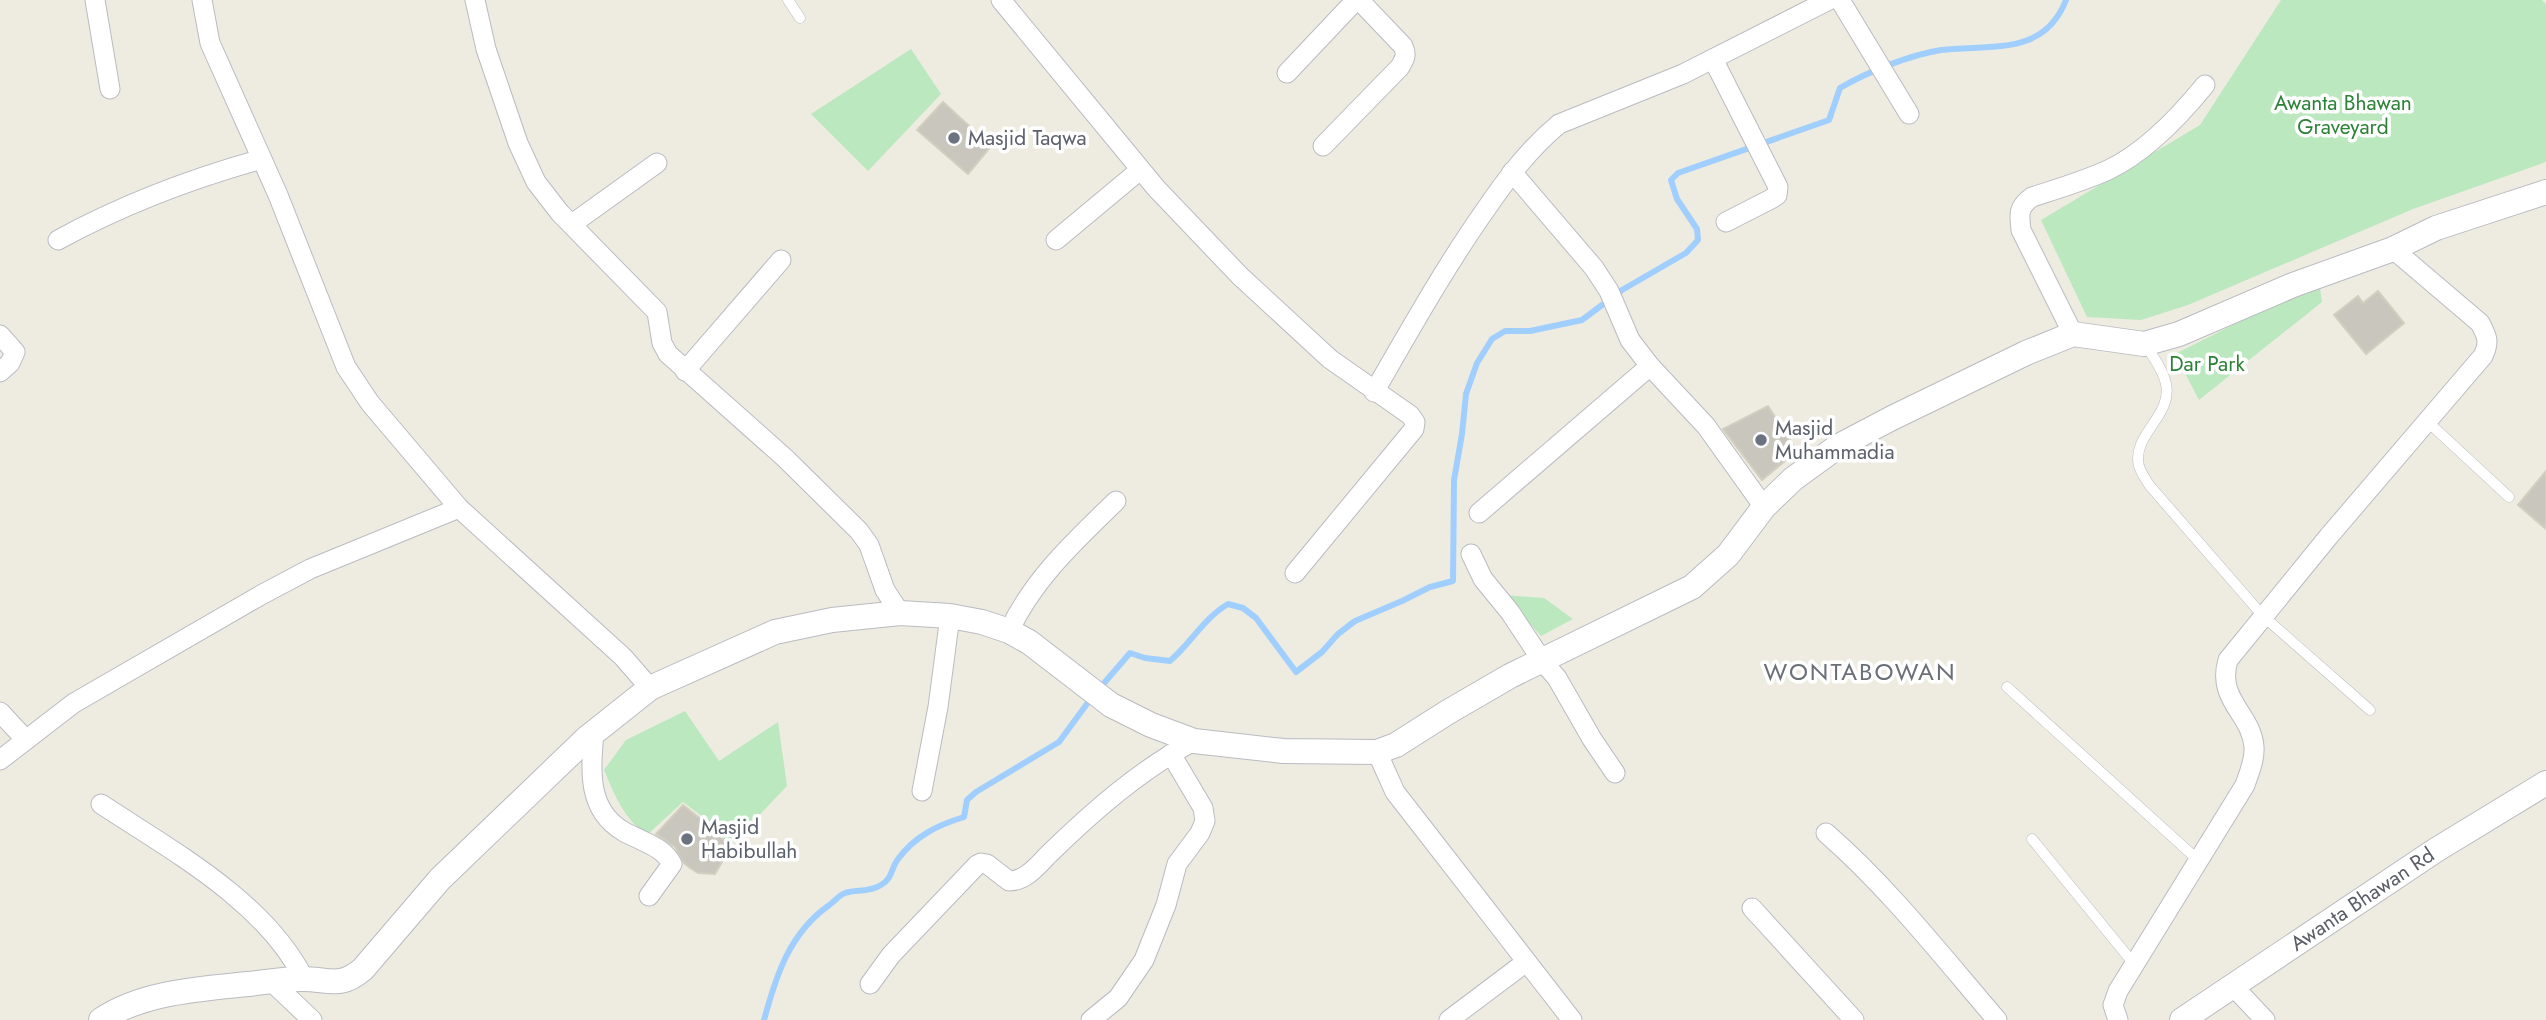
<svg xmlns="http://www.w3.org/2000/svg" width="2546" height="1020" font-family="Jost,sans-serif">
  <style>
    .green { fill: #bbe8be }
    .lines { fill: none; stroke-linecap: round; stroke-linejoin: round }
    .stream { stroke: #a0cfff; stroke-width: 6 }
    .building { fill: #c9c6be; stroke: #d3cfbf; stroke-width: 2 }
    .service-casing { stroke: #b9bbc2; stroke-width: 11 }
    .minor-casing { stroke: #b9bbc2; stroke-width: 21 }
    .tertiary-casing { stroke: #b9bbc2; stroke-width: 26 }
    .service { stroke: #fff; stroke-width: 10 }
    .minor { stroke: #fff; stroke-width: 19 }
    .tertiary { stroke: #fff; stroke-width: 24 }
    .worship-dot { fill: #6b7280; stroke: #fff; stroke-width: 2.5 }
    .labels { text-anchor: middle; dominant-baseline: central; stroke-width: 7; stroke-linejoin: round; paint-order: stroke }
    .park-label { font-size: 21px; fill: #2c8236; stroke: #fff }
    .worship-label { font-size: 21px; fill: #5b616d; stroke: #fff; text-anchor: start }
    .street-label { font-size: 21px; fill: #5a5d64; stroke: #fff }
    .quarter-label { font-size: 24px; letter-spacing: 2px; fill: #6b6f76; stroke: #fff }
  </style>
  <rect width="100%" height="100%" fill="#eeece1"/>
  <!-- green -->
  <g class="green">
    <path d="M 2281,0 L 2542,0 L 2546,4 L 2546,162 L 2413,209 L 2188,305 L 2141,320 L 2087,317 L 2041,220 L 2200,125 Z"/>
    <path d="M 911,49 L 941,94 L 868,171 L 811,114 Z"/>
    <path d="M 2319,282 L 2322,302 L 2199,400 L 2175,354 Z"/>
    <path d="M 1504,595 L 1544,598 L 1573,619 L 1541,636 Z"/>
    <path d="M 685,711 L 719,761 L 778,722 L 787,786 L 730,846 L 711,823 L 683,802 L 647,835 C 624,819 615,796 604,770 L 626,740 Z"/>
  </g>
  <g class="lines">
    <!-- stream -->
    <g class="stream">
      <path d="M 1099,689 L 1130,653 L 1145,658 L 1170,661 C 1191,643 1204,618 1228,604 L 1243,608 L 1256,618 L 1296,672 L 1322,652 L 1338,634 L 1355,621 L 1402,601 L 1430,587 L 1453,581 L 1454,480 L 1462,434 L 1466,394 L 1477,363 L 1492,339 L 1505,331 L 1530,331 L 1582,320 L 1622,290 L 1686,253 L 1698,240 L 1697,229 L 1677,199 L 1671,180 L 1678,173 L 1829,120 L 1840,88 C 1867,72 1910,55 1941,50 C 1990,44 2044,57 2066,0"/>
      <path d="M 764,1020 C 776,976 789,934 828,906 C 833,903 839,895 845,893 C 856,889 868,893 881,885 C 893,878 891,868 898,859 C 915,836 938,825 964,817 L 967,800 L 976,792 L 1059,742 L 1092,697"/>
    </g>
  </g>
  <!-- building -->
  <g class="building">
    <path d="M 943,102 L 991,146 L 968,174 L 917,130 Z"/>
    <path d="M 2378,291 L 2404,323 L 2366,354 L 2334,315 L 2358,296 L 2363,303 Z"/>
    <path d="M 1768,406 L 1797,451 L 1762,480 L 1723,429 Z"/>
    <path d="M 2546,471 L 2546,529 L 2518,505 Z"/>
    <path d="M 683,805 L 717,832 L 723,839 L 726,847 L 725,857 L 715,874 L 698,873 L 690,868 L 684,863 L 675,847 L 656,834 Z"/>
  </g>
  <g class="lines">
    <defs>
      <g id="service">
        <path d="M 788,0 L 800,18"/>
        <path d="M 2145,345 C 2153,356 2163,370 2166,384 C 2173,416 2131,435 2139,466 C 2141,473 2146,480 2150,486 L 2263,616 L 2370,710"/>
        <path d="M 2427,421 L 2509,497"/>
        <path d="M 2007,687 L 2198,860"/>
        <path d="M 2032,839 L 2134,964"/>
      </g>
      <g id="minor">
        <path d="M 95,0 L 110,89"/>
        <path d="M 202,0 L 210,43 L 278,195 L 346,367 L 370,403 L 459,508 L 623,657 L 650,688"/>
        <path d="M 475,0 L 486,49 L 518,143 L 536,182 L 560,213 L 657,312 L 662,343 L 668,354 L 785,458 L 859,531 L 869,545 L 885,590 L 900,613"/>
        <path d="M 1001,0 L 1156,188 L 1240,276 L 1330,359 L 1410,415 L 1415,422 L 1414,429 L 1295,573"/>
        <path d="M 1840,0 L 1909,114"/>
        <path d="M 1713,59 L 1778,187 L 1777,195 L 1771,199 L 1726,222"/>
        <path d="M 1287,73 L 1356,0"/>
        <path d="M 1323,146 L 1400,67 C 1405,58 1407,55 1403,46 L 1359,0"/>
        <path d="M 1512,172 L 1594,268 L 1609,291 L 1630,340 L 1650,366 L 1706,426 L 1764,507"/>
        <path d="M 572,224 L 657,163"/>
        <path d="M 58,240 C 124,204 190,179 262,159"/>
        <path d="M 1056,240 L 1140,170"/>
        <path d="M 2073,334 L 2021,230 C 2019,214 2018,207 2032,197 C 2057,189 2084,181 2108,170 C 2146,152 2179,117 2205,85"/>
        <path d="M 0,335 L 15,352 L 10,363 L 0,372"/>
        <path d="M 685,371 L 781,260"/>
        <path d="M 1374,392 C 1410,330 1445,267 1486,209 C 1508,177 1529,149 1559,124 L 1683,74 L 1829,0"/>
        <path d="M 1479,513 L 1650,366"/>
        <path d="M 1471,554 L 1483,579 L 1510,612 L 1543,662 L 1557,678 L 1592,739 L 1615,773"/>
        <path d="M 1009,631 C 1034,578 1075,541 1116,501"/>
        <path d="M 0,712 L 26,740"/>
        <path d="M 594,732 C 591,768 586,809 623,831 C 629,835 636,837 643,841 C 654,846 666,852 672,864 L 649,896"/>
        <path d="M 1377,752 L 1395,792 L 1572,1020"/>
        <path d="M 0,760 L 74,703 L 261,595 L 310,569 L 459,508"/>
        <path d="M 922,791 L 938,707 L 950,616"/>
        <path d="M 101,804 C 172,851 265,901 304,979"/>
        <path d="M 1826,833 C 1890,889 1942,956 1997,1020"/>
        <path d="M 1752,908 L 1854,1020"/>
        <path d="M 272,982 L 312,1020"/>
        <path d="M 870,984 L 891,955 L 977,865 L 981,863 L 987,864 L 1009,881 C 1026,881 1038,865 1049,854 C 1092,812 1140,770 1194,741"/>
        <path d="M 2232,985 L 2265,1020"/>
        <path d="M 1091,1020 L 1118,998 L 1144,960 L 1166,905 L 1177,864 L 1200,833 L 1205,821 L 1203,808 L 1171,754"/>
        <path d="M 1449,1020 L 1526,962"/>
        <path d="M 2118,1020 L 2113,1005 L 2118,991 L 2245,785 C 2249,773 2255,760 2254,747 C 2252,714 2216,700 2228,660 L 2329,536 L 2483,356 C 2490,342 2487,336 2480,323 L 2393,249"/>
      </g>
      <g id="tertiary">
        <path d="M 101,1020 C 142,992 200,989 248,984 C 266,982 284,979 302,979 C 329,979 340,989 363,969 L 440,879 L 587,738 L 650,688 L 775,632 L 832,620 L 900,613 L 950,616 L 982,622 L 1009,631 L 1029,642 L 1111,705 L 1151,725 L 1194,741 L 1283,751 L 1377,752 L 1396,745 L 1448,712 L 1510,676 L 1692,587 L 1728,555 L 1764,507 L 1793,479 L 1837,447 L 1892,418 L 2026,353 L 2073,334 L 2144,344 L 2179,334 L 2293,285 L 2393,249 L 2436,228 L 2546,192"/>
        <path id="s1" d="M 2182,1020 L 2436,850 L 2546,783"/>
      </g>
    </defs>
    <!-- service casing -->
    <use href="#service" class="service-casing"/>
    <!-- minor casing -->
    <use href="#minor" class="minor-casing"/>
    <!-- tertiary casing -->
    <use href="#tertiary" class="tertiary-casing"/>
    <!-- service -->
    <use href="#service" class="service"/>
    <!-- minor -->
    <use href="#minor" class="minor"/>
    <!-- tertiary -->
    <use href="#tertiary" class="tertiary"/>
  </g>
  <!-- markers -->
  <g class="worship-dot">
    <circle cx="954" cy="138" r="7"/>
    <circle cx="1761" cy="440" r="7"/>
    <circle cx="687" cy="839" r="7"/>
  </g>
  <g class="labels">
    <!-- park labels -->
    <g class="park-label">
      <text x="2343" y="103">Awanta Bhawan<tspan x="2343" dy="24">Graveyard</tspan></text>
      <text x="2207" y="364">Dar Park</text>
    </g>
    <!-- worship labels -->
    <g class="worship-label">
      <text x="968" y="138">Masjid Taqwa</text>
      <text x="1775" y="428">Masjid<tspan x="1775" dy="24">Muhammadia</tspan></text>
      <text x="701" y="827">Masjid<tspan x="701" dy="24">Habibullah</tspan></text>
    </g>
    <!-- street labels -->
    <g class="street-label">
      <text stroke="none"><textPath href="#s1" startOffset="217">Awanta Bhawan Rd</textPath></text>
    </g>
    <!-- quarter labels -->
    <g class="quarter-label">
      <text x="1860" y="671">WONTABOWAN</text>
    </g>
  </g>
</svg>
